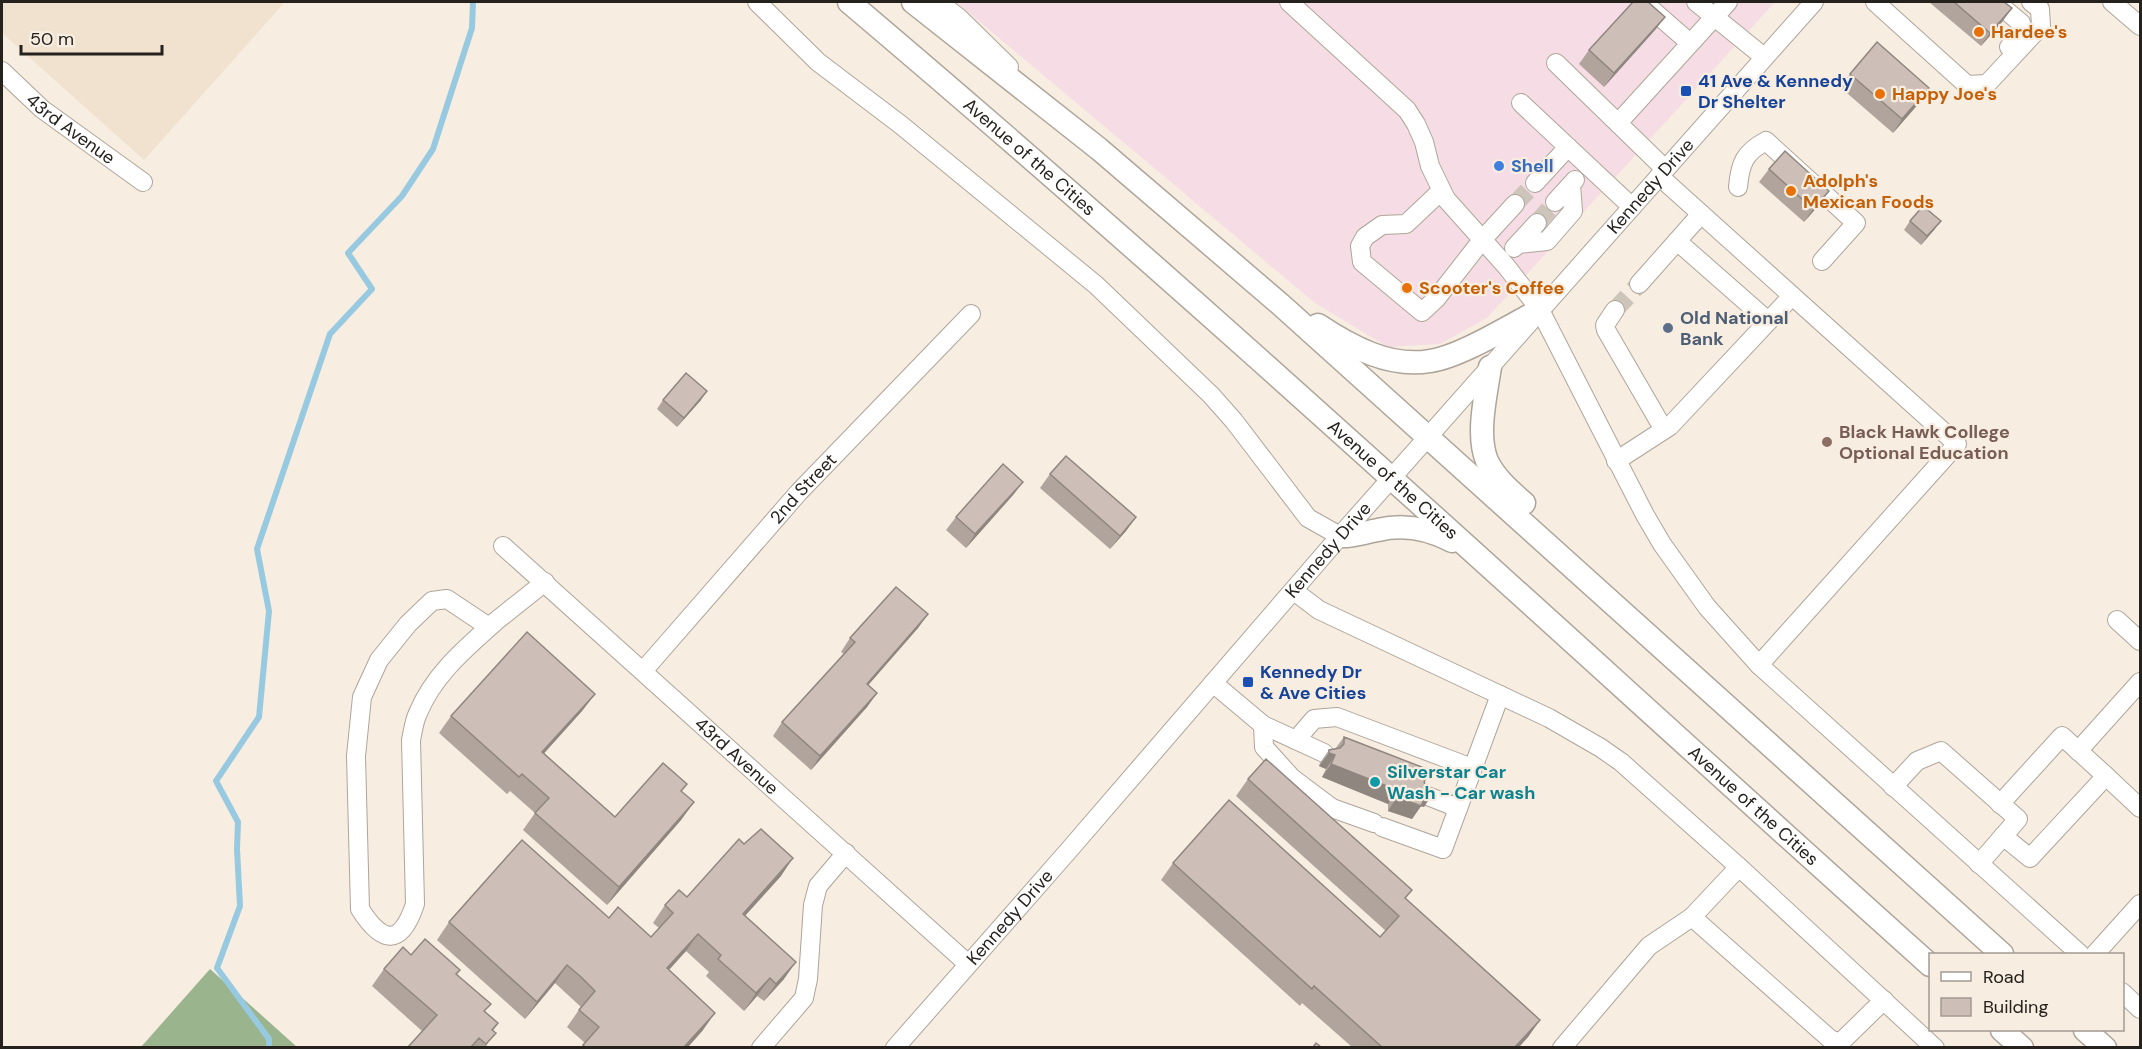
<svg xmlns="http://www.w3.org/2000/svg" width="2142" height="1049" font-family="'DM Sans',sans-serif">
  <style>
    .commercial { fill: #f6dde5 }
    .industrial { fill: #f1e2cf }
    .forest { fill: #9ab48d }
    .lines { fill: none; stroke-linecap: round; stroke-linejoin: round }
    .stream { stroke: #97cae1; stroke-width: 6 }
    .minor-tunnel { stroke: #cdc4ba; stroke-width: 18; stroke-dasharray: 18 9; stroke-linecap: butt }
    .minor-casing { stroke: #aea59a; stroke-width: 20 }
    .major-casing { stroke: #aea59a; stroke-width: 25 }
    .minor { stroke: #fff; stroke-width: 18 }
    .major { stroke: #fff; stroke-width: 22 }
    .wall { fill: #b0a49d }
    .shaded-wall { fill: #908680 }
    .building { fill: #cdbfb7; stroke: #908680; stroke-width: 1.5 }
    .food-dot { fill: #e8710a; stroke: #f7ede1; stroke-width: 2 }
    .transit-dot { fill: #1a4fb4; stroke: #f7ede1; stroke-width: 2 }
    .shop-dot { fill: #3f7fe0; stroke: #f7ede1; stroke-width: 2 }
    .service-dot { fill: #5c6f8a; stroke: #f7ede1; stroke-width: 2 }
    .education-dot { fill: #8d6e63; stroke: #f7ede1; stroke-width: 2 }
    .culture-dot { fill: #0f9aa8; stroke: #f7ede1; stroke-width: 2 }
    .labels { text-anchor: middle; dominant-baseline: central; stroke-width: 4.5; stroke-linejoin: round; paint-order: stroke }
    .food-label { font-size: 18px; font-weight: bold; fill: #c56008; stroke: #f7ede1; text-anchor: start }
    .transit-label { font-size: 18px; font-weight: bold; fill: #164399; stroke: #f7ede1; text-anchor: start }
    .street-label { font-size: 18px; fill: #25211d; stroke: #f7ede1 }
    .shop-label { font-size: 18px; font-weight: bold; fill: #366cbe; stroke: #f7ede1; text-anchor: start }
    .service-label { font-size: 18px; font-weight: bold; fill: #4e5e75; stroke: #f7ede1; text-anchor: start }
    .education-label { font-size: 18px; font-weight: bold; fill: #785e54; stroke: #f7ede1; text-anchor: start }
    .culture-label { font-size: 18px; font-weight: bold; fill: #0d838f; stroke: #f7ede1; text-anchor: start }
  </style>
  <rect width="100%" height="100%" fill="#f7ede1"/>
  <!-- commercial -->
  <path class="commercial" d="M 956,2 L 1775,2 L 1487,318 L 1440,344 L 1388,347 L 1315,303 Z"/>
  <!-- industrial -->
  <path class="industrial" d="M 2,2 L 285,2 L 144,160 L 2,33 Z"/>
  <!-- forest -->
  <path class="forest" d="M 210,969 L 297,1047 L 141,1047 Z"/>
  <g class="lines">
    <!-- stream -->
    <path class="stream" d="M 269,1048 L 269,1039 L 217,968 L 240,906 L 237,849 L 238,822 L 216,781 L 259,717 L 269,611 L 257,549 L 330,334 L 372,289 L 348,253 L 402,196 L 433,149 L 472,28 L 473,2"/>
    <!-- minor-tunnel -->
    <g class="minor-tunnel">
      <path d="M 1515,204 L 1535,183"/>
      <path d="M 1537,223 L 1555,202"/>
      <path d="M 1615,310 L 1639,284"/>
    </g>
    <defs>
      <g id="minor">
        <path d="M 757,2 L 818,62 L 901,125 L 1096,285 L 1211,395 L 1234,421 L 1308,518 L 1340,536"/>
        <path d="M 938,2 L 958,17 L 1009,67"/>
        <path d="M 1289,2 L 1407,110 L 1416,124 L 1424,142 L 1430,166 L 1446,199 L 1506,266 L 1540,310 L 1645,515 L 1662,544 L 1707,607 L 1759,665 L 2080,954"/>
        <path d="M 1643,2 L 1690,43"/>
        <path d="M 1696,2 L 1764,57"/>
        <path d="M 1875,2 L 1967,85 L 1987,84 L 2041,26 L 2040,9 L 2031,2"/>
        <path d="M 1996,2 L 2021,23 C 2025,33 2015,40 2009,47"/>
        <path d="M 2112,2 L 2140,26"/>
        <path d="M 1556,63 L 1665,169"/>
        <path id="s1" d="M 2,71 L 42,109 L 143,182"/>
        <path d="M 1521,103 L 1632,207"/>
        <path d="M 1618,123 L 1728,2"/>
        <path d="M 1659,176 L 1957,444 L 1759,665"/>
        <path d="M 1535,183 L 1568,147"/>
        <path d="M 1738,187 C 1740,163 1745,152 1766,141 L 1856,223 L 1822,261"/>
        <path d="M 1441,191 L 1406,224 L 1382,225 L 1365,237 L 1360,246 L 1362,262 L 1422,312 L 1436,299 L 1482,240 L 1515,204"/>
        <path d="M 1555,202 L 1575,180"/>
        <path d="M 1677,241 L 1768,321"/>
        <path d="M 1518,244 L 1547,241 L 1573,211 L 1571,185"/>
        <path d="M 1514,248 L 1537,223"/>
        <path d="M 1639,284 L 1701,214"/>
        <path d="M 1615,310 L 1605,325 L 1606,330 L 1664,430"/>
        <path d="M 1616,461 L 1670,426 L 1792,296"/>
        <path id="s2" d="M 503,546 L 968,964"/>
        <path d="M 1294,591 L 1319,610 L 1549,718 L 1601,748 L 1621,762 L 1739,867 L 1935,1048"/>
        <path d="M 2117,620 L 2140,641"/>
        <path d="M 489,627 L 447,599 L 432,601 L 408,624 L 379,660 L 362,697 L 356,756 L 360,909 C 382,944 401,947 415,904 L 411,740 C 413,731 414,721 418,713 C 434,674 466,648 496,621 L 545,582"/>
        <path id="s3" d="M 643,671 L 799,492 L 971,314"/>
        <path d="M 1213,683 L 1263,725 L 1324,753"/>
        <path d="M 1263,725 L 1264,747 L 1292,778 L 1332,808 L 1374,823"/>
        <path d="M 1296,740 L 1314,719 L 1337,717 L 1472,768"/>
        <path d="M 2078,751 L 2140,682"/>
        <path d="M 2106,776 L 2140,808"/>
        <path d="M 1893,787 L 1917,761 L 1941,751 L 2018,819 L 1979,864"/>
        <path d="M 1425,795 L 1458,808"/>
        <path d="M 2000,804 L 2062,736 L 2106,776 L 2030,858 L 2003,836"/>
        <path d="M 1382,827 L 1443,849 L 1500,695"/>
        <path d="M 1739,867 L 1692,917 L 1830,1039 L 1840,1043 L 1884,1000"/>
        <path d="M 2095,954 L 2140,904"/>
        <path d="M 2122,992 L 2140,1009"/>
        <path d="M 761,1048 L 804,998 L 808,979 L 813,905 L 818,886 L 846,853"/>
        <path id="s4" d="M 895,1048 L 1069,850 L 1340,536 L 1814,2"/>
        <path d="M 1562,1048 L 1649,946 L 1692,917"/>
      </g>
      <g id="major">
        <path id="s5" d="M 849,2 C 1218,314 1571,643 1930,965"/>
        <path d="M 913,2 L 1099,149 L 1280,304 L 2002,954"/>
        <path d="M 1318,325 C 1351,347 1390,368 1430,361 C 1460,357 1511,325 1540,310"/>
        <path d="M 1490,367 C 1486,394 1476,435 1487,461 C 1495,478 1510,491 1524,503"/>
        <path d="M 1340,536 C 1353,537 1365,532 1378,530 C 1403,524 1429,529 1452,541"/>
        <path d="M 2002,1030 L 2022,1048"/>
        <path d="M 2085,1030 L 2105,1048"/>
      </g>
    </defs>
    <!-- minor casing -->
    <use href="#minor" class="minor-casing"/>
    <!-- major casing -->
    <use href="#major" class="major-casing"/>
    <!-- minor -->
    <use href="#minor" class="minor"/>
    <!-- major -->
    <use href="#major" class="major"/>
  </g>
  <!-- wall -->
  <g class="wall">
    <path d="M 1929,2 L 2004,2 L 2012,8 L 2002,22 L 1981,46 Z"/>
    <path d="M 1665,17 L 1655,30 L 1604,87 L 1579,64 L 1589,50 Z"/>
    <path d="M 1850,74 L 1929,88 L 1920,102 L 1893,133 L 1840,87 Z"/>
    <path d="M 1769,169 L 1829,191 L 1819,205 L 1804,222 L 1759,182 Z"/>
    <path d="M 1910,221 L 1941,221 L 1934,230 L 1921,245 L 1904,230 Z"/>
    <path d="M 663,400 L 701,400 L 677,427 L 657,409 Z"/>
    <path d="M 1050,474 L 1136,517 L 1126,531 L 1110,549 L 1040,488 Z"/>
    <path d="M 1023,482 L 1013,495 L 966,548 L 946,530 L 956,517 Z"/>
    <path d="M 928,614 L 918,628 L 868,685 L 877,693 L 867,707 L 811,770 L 773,736 L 782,722 L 844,654 L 841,652 L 850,638 Z"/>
    <path d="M 595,694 L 582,711 L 544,753 L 615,817 L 687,784 L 681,792 L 694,802 L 681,820 L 607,905 L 523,830 L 535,813 L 510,791 L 507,794 L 439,733 L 451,716 Z"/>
    <path d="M 1344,737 L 1432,771 L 1424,782 L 1425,788 L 1433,793 L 1424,807 L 1421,806 L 1412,819 L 1388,811 L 1388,804 L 1322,777 L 1326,769 L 1319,766 L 1320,763 L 1329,750 L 1335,749 Z"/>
    <path d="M 1248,779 L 1406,899 L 1540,1020 L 1528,1037 L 1519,1047 L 1352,1047 L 1302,1003 L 1300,1006 L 1161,880 L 1173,863 L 1380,937 L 1386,931 L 1236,796 Z"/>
    <path d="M 781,876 L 745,916 L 784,979 L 764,1001 L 757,996 L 744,1011 L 706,976 L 709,972 L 686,951 L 669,970 L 703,1030 L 688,1047 L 581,1047 L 585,1043 L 567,1027 L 581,1007 L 555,983 L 525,1019 L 437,940 L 449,922 L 609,918 L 651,937 L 659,928 L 653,923 L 665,905 L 687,897 Z"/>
    <path d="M 411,955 L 460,970 L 457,974 L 486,1012 L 498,1023 L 493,1031 L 486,1047 L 408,1047 L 422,1031 L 372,986 L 384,969 Z"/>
  </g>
  <!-- shaded-wall -->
  <g class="shaded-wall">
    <path d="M 2012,8 L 2002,22 L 1981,46 L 1990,33 Z"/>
    <path d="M 1665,17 L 1655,30 L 1604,87 L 1614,73 Z"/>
    <path d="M 1929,88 L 1920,102 L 1893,133 L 1902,119 Z"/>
    <path d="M 1829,191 L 1819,205 L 1804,222 L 1813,209 Z"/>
    <path d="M 1941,221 L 1934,230 L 1921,245 L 1927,236 Z"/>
    <path d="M 707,391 L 701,400 L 677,427 L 684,418 Z"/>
    <path d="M 1023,482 L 1013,495 L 966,548 L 975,534 Z"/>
    <path d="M 1136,517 L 1126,531 L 1110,549 L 1120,536 Z"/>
    <path d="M 928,614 L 918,628 L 857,698 L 867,684 Z"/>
    <path d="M 877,693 L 867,707 L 811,770 L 820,756 Z"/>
    <path d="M 595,694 L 582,711 L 530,769 L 542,752 Z"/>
    <path d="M 1329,753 L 1335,755 L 1326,769 L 1319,766 Z"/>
    <path d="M 1331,764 L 1397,790 L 1388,804 L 1322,777 Z"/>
    <path d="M 1432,771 L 1423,784 L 1418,787 L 1427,773 Z"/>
    <path d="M 1427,793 L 1433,793 L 1424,807 L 1421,806 L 1412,819 L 1388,811 L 1397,797 Z"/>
    <path d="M 694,802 L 681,820 L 607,905 L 619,887 Z"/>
    <path d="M 793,858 L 781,876 L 731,931 L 743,914 Z"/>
    <path d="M 698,934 L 686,951 L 655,985 L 667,968 Z"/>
    <path d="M 796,962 L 784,979 L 764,1001 L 776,984 Z"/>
    <path d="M 567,965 L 555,983 L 525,1019 L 537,1002 Z"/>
    <path d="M 770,978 L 757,996 L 744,1011 L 756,993 Z"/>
    <path d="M 715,1013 L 703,1030 L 688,1047 L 684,1047 Z"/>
    <path d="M 1540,1020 L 1528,1037 L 1519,1047 L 1515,1047 Z"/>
  </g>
  <!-- building -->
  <g class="building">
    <path d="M 1633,2 L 1648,2 L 1665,17 L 1614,73 L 1589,50 Z"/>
    <path d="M 1954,2 L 2004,2 L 2012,8 L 1990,33 Z"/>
    <path d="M 1877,42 L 1929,88 L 1902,119 L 1850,74 Z"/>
    <path d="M 1785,151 L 1829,191 L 1813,209 L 1769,169 Z"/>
    <path d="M 1923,206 L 1941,221 L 1927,236 L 1910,221 Z"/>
    <path d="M 686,373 L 707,391 L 684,418 L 663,400 Z"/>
    <path d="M 1066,456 L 1136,517 L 1120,536 L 1050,474 Z"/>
    <path d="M 1003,464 L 1023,482 L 975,534 L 956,517 Z"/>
    <path d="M 896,587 L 928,614 L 867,684 L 877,693 L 820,756 L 782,722 L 855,642 L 850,638 Z"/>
    <path d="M 527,632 L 595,694 L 542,752 L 615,817 L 663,763 L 687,784 L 681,791 L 694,802 L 619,887 L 535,813 L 549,798 L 522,774 L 519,777 L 451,716 Z"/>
    <path d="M 1344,737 L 1432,771 L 1427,773 L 1424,778 L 1425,788 L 1433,793 L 1427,793 L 1421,806 L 1397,797 L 1397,790 L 1331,764 L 1335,755 L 1329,753 L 1329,750 L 1340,748 L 1344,744 Z"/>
    <path d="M 1266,759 L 1412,890 L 1405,898 L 1540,1020 L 1515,1047 L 1382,1047 L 1314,986 L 1312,989 L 1173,863 L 1229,800 L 1380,937 L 1399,916 L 1248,779 Z"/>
    <path d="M 761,829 L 793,858 L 743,914 L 796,962 L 776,984 L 770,978 L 756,993 L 718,959 L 721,955 L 698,934 L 667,968 L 715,1013 L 684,1047 L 585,1047 L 583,1045 L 599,1027 L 579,1010 L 595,991 L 581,977 L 567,965 L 537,1002 L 449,922 L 522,840 L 609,918 L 618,907 L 651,937 L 673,913 L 665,905 L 679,890 L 687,897 L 739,839 L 744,844 Z"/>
    <path d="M 425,939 L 460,970 L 456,974 L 491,1004 L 484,1011 L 498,1023 L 492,1030 L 496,1033 L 486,1044 L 479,1038 L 471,1047 L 408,1047 L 437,1015 L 384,969 L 403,947 L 411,955 Z"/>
    <path d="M 1316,1043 L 1321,1047 L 1313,1047 Z"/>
  </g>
  <!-- markers -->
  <g class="food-dot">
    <circle cx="1979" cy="32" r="6"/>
    <circle cx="1880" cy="94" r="6"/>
    <circle cx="1791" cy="191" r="6"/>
    <circle cx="1407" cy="288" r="6"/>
  </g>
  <g class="transit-dot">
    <rect x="1680" y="85" width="12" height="12" rx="3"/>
    <rect x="1242" y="676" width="12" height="12" rx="3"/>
  </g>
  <circle class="shop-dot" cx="1499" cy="166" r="6"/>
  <circle class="service-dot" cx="1668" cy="328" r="6"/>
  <circle class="education-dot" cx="1827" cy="442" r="6"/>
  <circle class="culture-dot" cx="1375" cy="782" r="6"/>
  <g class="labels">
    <!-- food labels -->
    <g class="food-label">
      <text x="1991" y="32">Hardee's</text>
      <text x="1892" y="94">Happy Joe's</text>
      <text x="1803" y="181">Adolph's<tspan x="1803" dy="21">Mexican Foods</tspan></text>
      <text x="1419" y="288">Scooter's Coffee</text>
    </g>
    <!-- transit labels -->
    <g class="transit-label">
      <text x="1698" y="81">41 Ave &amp; Kennedy<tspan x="1698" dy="21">Dr Shelter</tspan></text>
      <text x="1260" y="672">Kennedy Dr<tspan x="1260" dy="21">&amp; Ave Cities</tspan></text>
    </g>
    <!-- street labels -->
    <g class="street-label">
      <text stroke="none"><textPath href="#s1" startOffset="90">43rd Avenue</textPath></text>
      <text stroke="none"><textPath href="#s5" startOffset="238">Avenue of the Cities</textPath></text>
      <text stroke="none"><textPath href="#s4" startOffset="1146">Kennedy Drive</textPath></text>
      <text stroke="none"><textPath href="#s5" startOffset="724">Avenue of the Cities</textPath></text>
      <text stroke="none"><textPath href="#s3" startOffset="243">2nd Street</textPath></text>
      <text stroke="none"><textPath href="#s4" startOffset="660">Kennedy Drive</textPath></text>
      <text stroke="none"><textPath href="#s2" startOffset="314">43rd Avenue</textPath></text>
      <text stroke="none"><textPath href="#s5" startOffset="1210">Avenue of the Cities</textPath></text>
      <text stroke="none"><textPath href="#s4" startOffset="174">Kennedy Drive</textPath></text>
    </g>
    <!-- shop labels -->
    <g class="shop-label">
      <text x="1511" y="166">Shell</text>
    </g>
    <!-- service labels -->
    <g class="service-label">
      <text x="1680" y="318">Old National<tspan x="1680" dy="21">Bank</tspan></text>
    </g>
    <!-- education labels -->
    <g class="education-label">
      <text x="1839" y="432">Black Hawk College<tspan x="1839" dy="21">Optional Education</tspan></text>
    </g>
    <!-- culture labels -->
    <g class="culture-label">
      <text x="1387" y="772">Silverstar Car<tspan x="1387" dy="21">Wash - Car wash</tspan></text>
    </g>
  </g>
  <!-- border -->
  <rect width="2142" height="1049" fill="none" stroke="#25211d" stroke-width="6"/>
  <!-- legend -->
  <rect x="1929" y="953" width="195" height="78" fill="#f7ede1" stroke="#a39b93" stroke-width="1.5"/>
  <rect x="1941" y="972" width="30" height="9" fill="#ffffff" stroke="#a39b93" stroke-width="1.5"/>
  <text x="1983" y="983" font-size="18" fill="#25211d">Road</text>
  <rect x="1941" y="998" width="30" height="18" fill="#cdbfb7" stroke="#a39b93" stroke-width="1.5"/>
  <text x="1983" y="1013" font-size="18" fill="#25211d">Building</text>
  <!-- scale -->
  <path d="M21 45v9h141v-9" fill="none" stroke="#25211d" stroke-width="3"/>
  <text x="30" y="45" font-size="18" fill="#25211d" stroke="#f7ede1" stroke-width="4.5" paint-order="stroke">50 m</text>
</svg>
